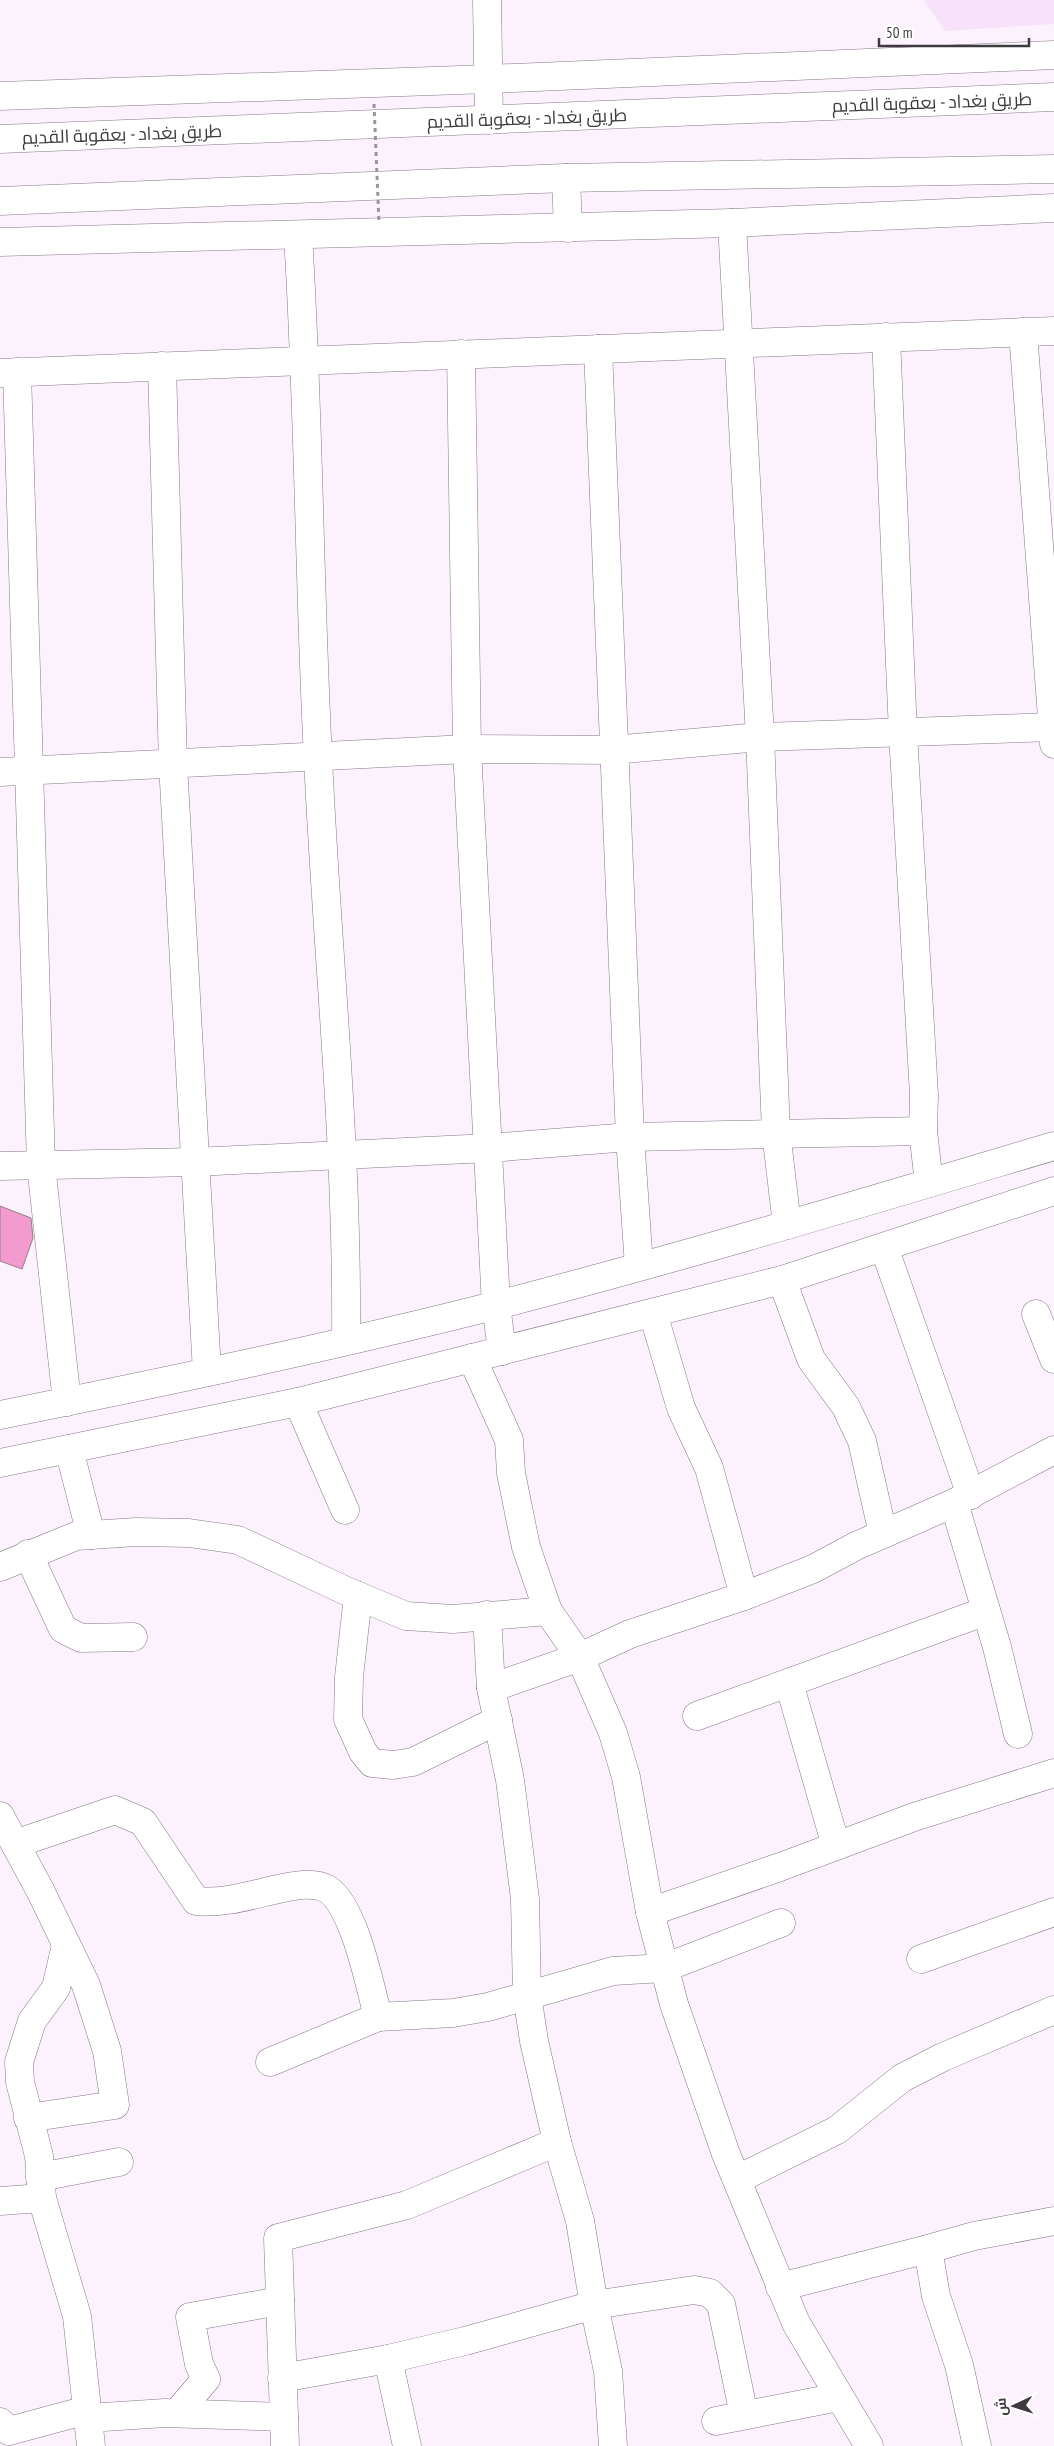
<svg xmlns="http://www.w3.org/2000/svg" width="1054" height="2446" font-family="'PT Sans Narrow',Cairo,sans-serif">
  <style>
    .built { fill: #f7e2fa }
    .building { fill: #f39acf; stroke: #937e8a }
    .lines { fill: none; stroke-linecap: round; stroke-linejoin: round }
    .minor-casing { stroke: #857787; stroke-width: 29 }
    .highway-casing { stroke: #857787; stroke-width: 29 }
    .minor { stroke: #fff; stroke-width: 28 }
    .highway { stroke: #fff; stroke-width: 28 }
    .path-bridge { stroke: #9c949d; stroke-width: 3; stroke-dasharray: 4 4; stroke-linecap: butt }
    .labels { text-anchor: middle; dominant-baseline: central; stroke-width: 4; stroke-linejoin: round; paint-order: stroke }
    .street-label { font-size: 18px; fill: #3f3940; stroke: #fff }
  </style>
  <rect width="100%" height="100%" fill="#fcf2fd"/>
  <!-- built -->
  <path class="built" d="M 924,0 L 1054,0 L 1054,24 L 945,31 Z"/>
  <!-- building -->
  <path class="building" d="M 0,1206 L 31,1218 L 33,1238 L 22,1269 L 0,1261 Z"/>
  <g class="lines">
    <defs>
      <g id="minor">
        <path d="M 487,0 L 489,120"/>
        <path d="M 0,96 L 489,79 L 1054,55"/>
        <path d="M 732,223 L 760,737 L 776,1132 L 787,1225"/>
        <path d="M 298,236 C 309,410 309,584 318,758 C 327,952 348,1146 346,1341"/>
        <path d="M 0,242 L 732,223 L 1054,208"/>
        <path d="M 1023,332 L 1054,744"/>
        <path d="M 886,337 L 903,733 L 924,1095 L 923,1131 L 929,1183"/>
        <path d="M 598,349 L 630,1137 L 639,1266"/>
        <path d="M 461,354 L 467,749 L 496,1305 L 502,1351"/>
        <path d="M 162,366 L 173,764 L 207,1372"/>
        <path d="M 17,372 L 41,1165 L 67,1402"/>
        <path d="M 0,373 L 1054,331"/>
        <path d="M 0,772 L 467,749 L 613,750 L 760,737 L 1054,727"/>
        <path d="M 0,1166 L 195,1162 L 489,1148 L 630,1137 L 923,1131"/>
        <path d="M 884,1247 L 971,1495"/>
        <path d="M 782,1280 L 811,1359 L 846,1407 L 862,1441 L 883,1534"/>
        <path d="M 653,1313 L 681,1408 L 709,1468 L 744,1596"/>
        <path d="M 1036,1314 L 1054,1359"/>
        <path d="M 472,1358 L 509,1440 L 511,1473 L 526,1547 L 548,1611"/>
        <path d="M 298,1402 L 345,1510"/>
        <path d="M 0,1415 C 166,1382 332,1347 497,1305 C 684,1257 869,1201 1054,1146"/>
        <path d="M 69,1449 L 91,1535"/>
        <path d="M 0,1463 L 298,1402 L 782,1280 L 1054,1191"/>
        <path d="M 954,1503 L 997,1647 L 1018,1734"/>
        <path d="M 28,1554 L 63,1629 L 81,1638 L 133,1637"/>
        <path d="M 0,1567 L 76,1536 L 136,1532 L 189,1533 L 238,1540 L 344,1590 L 406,1616 L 453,1619 L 548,1611 L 580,1657 L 630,1634 L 744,1596 L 813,1569 L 856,1546 L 954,1503 L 1054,1450"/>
        <path d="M 358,1596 L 349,1677 L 348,1719 L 363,1752 L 372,1763 L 393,1765 L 413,1762 L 498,1720"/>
        <path d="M 487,1615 L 491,1688 L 510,1780 L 525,1899 L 527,1995 L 534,2041 L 557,2142 L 580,2221 L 594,2305 L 608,2371 L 613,2446"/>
        <path d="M 789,1683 L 836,1846"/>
        <path d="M 491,1688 L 580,1657 L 613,1733 L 626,1777 L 650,1912 L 674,2004 L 726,2154 L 796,2323 L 869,2446"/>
        <path d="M 697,1716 L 986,1611"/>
        <path d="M 0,1816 L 41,1892 L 86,1985 L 107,2051 L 115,2105 L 28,2118"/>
        <path d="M 15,1844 L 115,1810 L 143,1822 L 196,1901 C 224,1904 251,1895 278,1889 C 293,1886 313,1881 327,1889 C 354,1905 370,1986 378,2017 L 453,2013 L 488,2007 L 613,1971 L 664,1968 L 781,1923"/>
        <path d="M 650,1912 L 780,1867 L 914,1817 L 1054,1773"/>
        <path d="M 66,1945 L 56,1988 L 32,2021 L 19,2062 L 20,2082 L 39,2156 L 42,2198 L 77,2316 L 91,2446"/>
        <path d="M 921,1959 L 1054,1912"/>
        <path d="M 270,2062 L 378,2017"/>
        <path d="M 40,2177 L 119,2162"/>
        <path d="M 738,2179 L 837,2130 L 902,2078 L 943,2057 L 1054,2010"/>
        <path d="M 0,2201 L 42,2198"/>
        <path d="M 928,2249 L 974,2236 L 1054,2221"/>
        <path d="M 780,2287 L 928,2249 L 936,2296 L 959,2365 L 977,2446"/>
        <path d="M 388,2359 L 465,2341 L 594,2305 L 694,2290 L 710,2293 L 721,2304 L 744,2415"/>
        <path d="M 282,2378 L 388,2359 L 407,2446"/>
        <path d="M 177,2413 L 206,2379 L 199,2364 L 190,2317 L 280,2301"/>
        <path d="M 88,2418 L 165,2413 L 284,2417"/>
        <path d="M 716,2421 L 839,2397"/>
        <path d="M 0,2422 L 9,2431 L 87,2410"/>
        <path d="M 285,2446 L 278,2238 L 407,2205 L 557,2142"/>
      </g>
      <g id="highway">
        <path d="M 0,139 L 1054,97"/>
        <path d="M 566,178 L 568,228"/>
        <path d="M 0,201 L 566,178 L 1054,169"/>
      </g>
    </defs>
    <!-- minor casing -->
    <use href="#minor" class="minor-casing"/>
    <!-- highway casing -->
    <use href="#highway" class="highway-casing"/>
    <!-- minor -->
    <use href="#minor" class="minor"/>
    <!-- highway -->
    <use href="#highway" class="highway"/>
    <!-- path-bridge -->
    <path class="path-bridge" d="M 374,104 L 379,223"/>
  </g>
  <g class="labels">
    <!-- street labels -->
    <g class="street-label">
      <text transform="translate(932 102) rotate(-2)">طريق بغداد - بعقوبة القديم</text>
      <text transform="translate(527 118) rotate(-2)">طريق بغداد - بعقوبة القديم</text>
      <text transform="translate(122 134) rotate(-2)">طريق بغداد - بعقوبة القديم</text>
    </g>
  </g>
  <!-- north arrow -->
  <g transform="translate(1014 2406) rotate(266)" stroke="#ffffff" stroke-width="4" paint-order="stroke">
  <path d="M0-4L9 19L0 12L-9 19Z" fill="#3f3940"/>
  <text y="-8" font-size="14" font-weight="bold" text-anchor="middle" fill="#3f3940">ش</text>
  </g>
  <!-- scale -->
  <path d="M879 38v8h150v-8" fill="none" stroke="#3f3940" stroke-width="2.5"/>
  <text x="886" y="38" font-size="15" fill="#3f3940" stroke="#ffffff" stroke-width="4" paint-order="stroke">50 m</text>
</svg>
